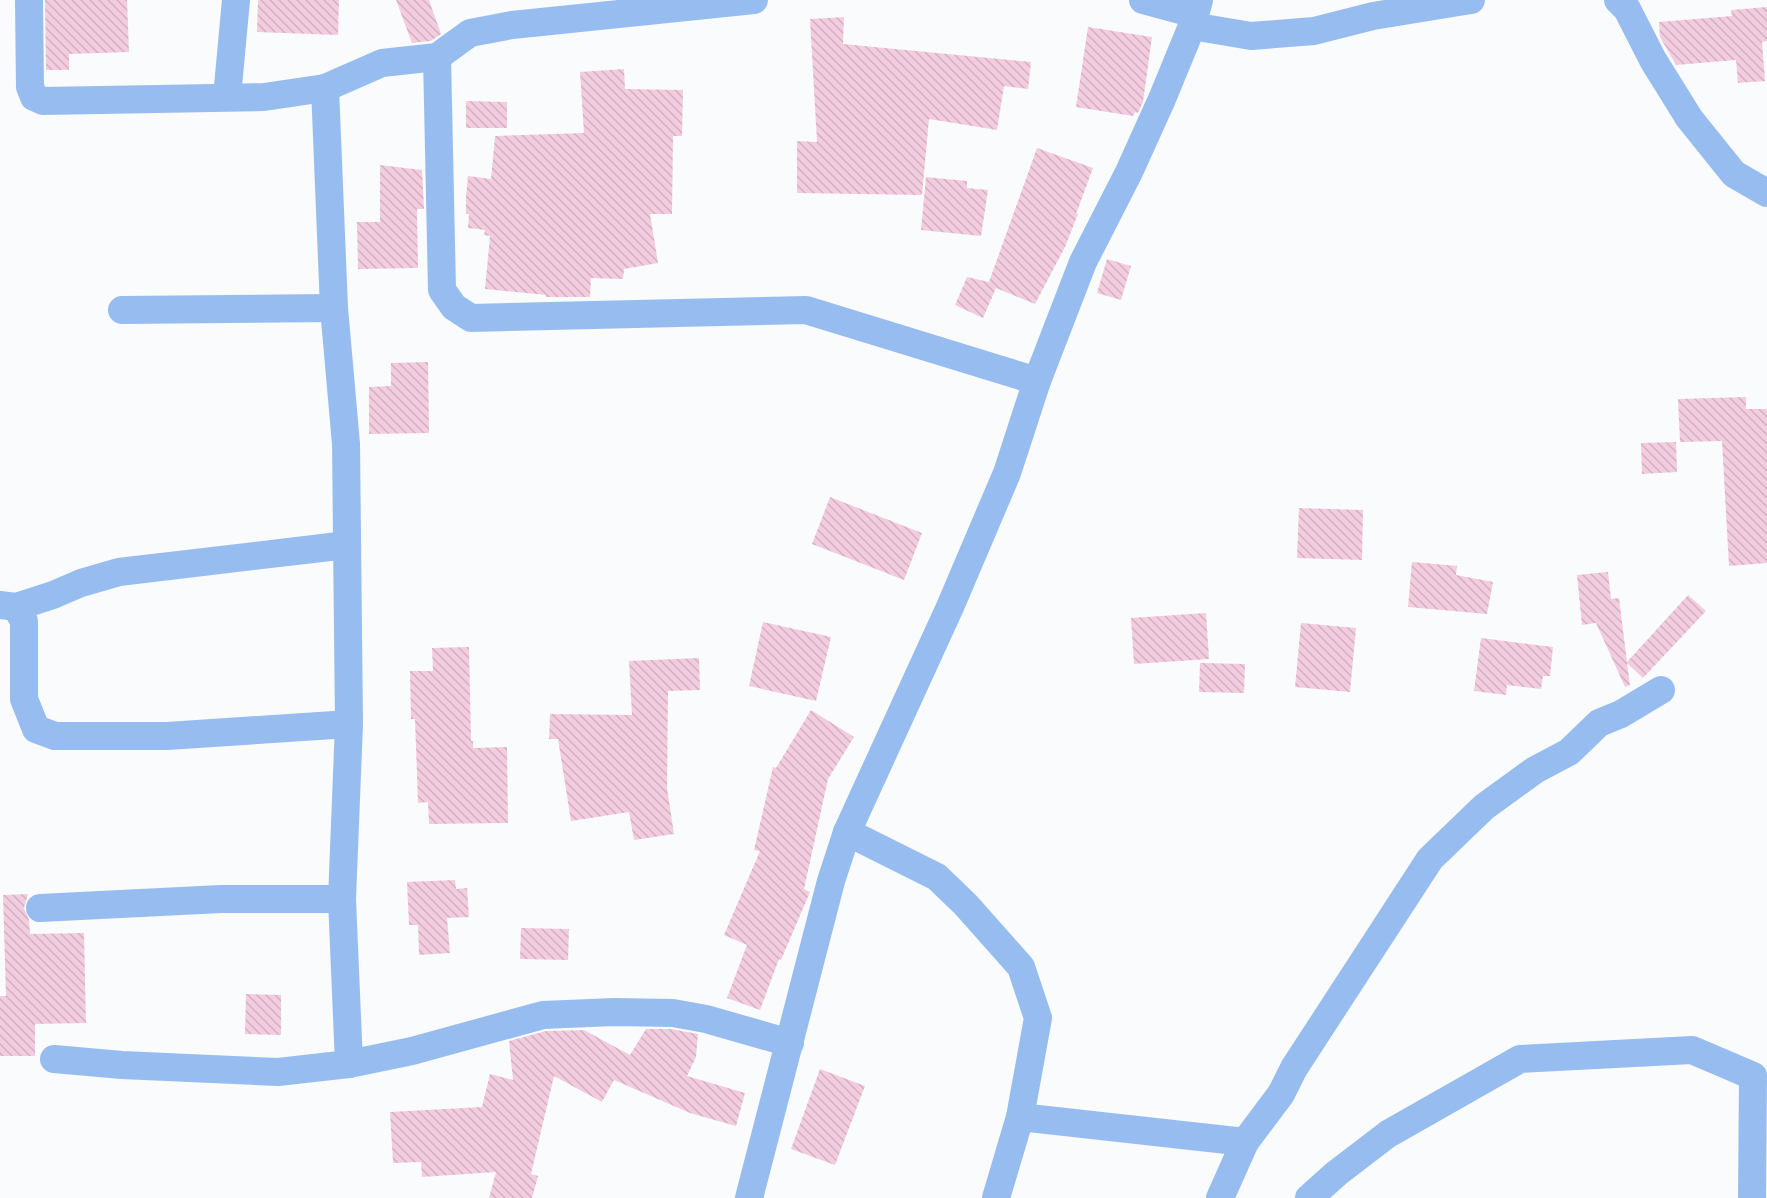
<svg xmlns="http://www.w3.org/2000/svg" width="1767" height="1198" font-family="'Fira Sans Condensed',sans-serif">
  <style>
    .building { fill: url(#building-back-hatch) }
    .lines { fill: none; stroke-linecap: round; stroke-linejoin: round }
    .minor { stroke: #97bdf0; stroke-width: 28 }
  </style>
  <defs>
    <pattern id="building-back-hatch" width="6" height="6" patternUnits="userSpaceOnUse" patternTransform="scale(1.5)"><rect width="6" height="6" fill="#f4ccdf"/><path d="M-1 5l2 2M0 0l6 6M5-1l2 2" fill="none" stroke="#d1b0c0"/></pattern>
  </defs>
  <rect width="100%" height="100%" fill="#fafbfd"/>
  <!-- building -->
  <g class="building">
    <path d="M 45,0 L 127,0 L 129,52 L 69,54 L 69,70 L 46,70 Z"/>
    <path d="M 258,0 L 339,0 L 338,35 L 257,32 Z"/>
    <path d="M 396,0 L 429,0 L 441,34 L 431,41 L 412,43 Z"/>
    <path d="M 1767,7 L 1767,41 L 1762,42 L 1765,81 L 1738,83 L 1736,60 L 1676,65 L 1660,37 L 1659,22 L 1732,16 L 1731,10 Z"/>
    <path d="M 844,17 L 843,44 L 1031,62 L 1028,89 L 1004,86 L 997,130 L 929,119 L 922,195 L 797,193 L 797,141 L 817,142 L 810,19 Z"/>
    <path d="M 1088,27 L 1152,37 L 1143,102 L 1138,113 L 1135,112 L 1133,116 L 1076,107 Z"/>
    <path d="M 624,69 L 625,89 L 683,90 L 682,136 L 673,136 L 672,214 L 650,214 L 658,263 L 624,269 L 623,279 L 591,278 L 590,297 L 546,297 L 546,295 L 485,289 L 490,236 L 484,235 L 485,230 L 468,228 L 469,214 L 466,214 L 466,196 L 468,176 L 491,179 L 495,136 L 584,133 L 580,72 Z"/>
    <path d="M 466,101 L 507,102 L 507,128 L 466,128 Z"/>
    <path d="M 1037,148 L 1093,168 L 1076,214 L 1078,214 L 1065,247 L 1035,304 L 996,288 L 983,318 L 955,305 L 967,277 L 989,282 Z"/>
    <path d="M 380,165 L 422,170 L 424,209 L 417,209 L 418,268 L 358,269 L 357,222 L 380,222 Z"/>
    <path d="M 926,177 L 967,181 L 967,188 L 988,190 L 981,236 L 921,230 Z"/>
    <path d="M 1107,259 L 1131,266 L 1121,300 L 1097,293 Z"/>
    <path d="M 428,362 L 429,433 L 369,434 L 369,387 L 391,386 L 391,363 Z"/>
    <path d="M 1746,397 L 1746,409 L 1767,409 L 1767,563 L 1729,566 L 1722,441 L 1680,442 L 1678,399 Z"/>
    <path d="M 1676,442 L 1677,472 L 1642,474 L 1641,443 Z"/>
    <path d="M 830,497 L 922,533 L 904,580 L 812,544 Z"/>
    <path d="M 1299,508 L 1363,510 L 1362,560 L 1297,558 Z"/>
    <path d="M 1412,562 L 1457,566 L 1456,575 L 1493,582 L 1487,614 L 1408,607 Z"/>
    <path d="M 1608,572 L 1611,599 L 1619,598 L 1627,662 L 1688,595 L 1706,611 L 1643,678 L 1627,663 L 1630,685 L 1625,687 L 1596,623 L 1582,625 L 1577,575 Z"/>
    <path d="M 1206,613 L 1209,659 L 1134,664 L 1131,618 Z"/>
    <path d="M 763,622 L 831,637 L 816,701 L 749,686 Z"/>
    <path d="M 1301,623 L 1356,628 L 1350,692 L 1295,687 Z"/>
    <path d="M 1481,638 L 1553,647 L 1550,676 L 1543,676 L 1541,689 L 1507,685 L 1506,695 L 1474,691 Z"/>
    <path d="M 469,647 L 471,741 L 473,741 L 473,748 L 507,747 L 508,823 L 429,824 L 428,802 L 418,803 L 415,719 L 411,719 L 410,671 L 433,671 L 432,648 Z"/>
    <path d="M 699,658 L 700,690 L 668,691 L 667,788 L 674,834 L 634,840 L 629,812 L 571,821 L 558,739 L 549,739 L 550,714 L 632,715 L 629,661 Z"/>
    <path d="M 1200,663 L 1245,664 L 1244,693 L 1199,692 Z"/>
    <path d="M 811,710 L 854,737 L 828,779 L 804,889 L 810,892 L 781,960 L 779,959 L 760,1010 L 727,998 L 747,945 L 724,935 L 760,851 L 754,850 L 773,767 L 776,768 Z"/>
    <path d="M 455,880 L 456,889 L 467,888 L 469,917 L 447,918 L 450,953 L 419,955 L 418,925 L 409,925 L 407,882 Z"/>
    <path d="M 28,894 L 24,908 L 29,920 L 30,934 L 84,933 L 86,1023 L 35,1024 L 35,1056 L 0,1056 L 0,996 L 6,996 L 3,895 Z"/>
    <path d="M 521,928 L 569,929 L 568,960 L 520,959 Z"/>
    <path d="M 246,994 L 281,995 L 281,1035 L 245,1034 Z"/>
    <path d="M 646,1029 L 671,1029 L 698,1034 L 696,1057 L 687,1076 L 745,1093 L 736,1126 L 690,1113 L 614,1080 L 602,1102 L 554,1076 L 531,1174 L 538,1176 L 532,1198 L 489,1198 L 496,1172 L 422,1177 L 421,1162 L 393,1163 L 390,1112 L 482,1107 L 490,1074 L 513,1080 L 509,1041 L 546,1031 L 584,1030 L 630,1055 Z"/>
    <path d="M 820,1069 L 865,1086 L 835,1165 L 791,1149 Z"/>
  </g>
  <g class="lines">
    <!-- minor -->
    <g class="minor">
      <path d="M 29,0 L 30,87 L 34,97 L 43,101 L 264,97 L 325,88 L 382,63 L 437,57 L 470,33 L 512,25 L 754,0"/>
      <path d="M 1143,0 L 1195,14"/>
      <path d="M 1618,0 L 1627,9 L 1653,60 L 1689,118 L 1734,174 L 1767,193"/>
      <path d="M 1192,26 L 1251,36 L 1314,31 L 1373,16 L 1471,0"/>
      <path d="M 437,57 L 442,290 L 454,307 L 471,318 L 806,310 L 1037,381"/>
      <path d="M 325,88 L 334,308 L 346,444 L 349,724 L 342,899 L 349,1064"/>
      <path d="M 227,97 L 236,0"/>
      <path d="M 122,310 L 334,308"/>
      <path d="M 0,605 L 16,607 L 24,621 L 24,699 L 36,729 L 55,736 L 167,736 L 349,724"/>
      <path d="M 16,607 L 53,595 L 81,583 L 119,572 L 347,545"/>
      <path d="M 847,832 L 937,877 L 966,905 L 1021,967 L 1038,1018 L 1020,1117 L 1245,1142"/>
      <path d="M 40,908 L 221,899 L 342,899"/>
      <path d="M 54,1059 L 122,1065 L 278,1072 L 349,1064 L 412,1051 L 543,1015 L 614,1012 L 673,1013 L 706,1019 L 790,1043"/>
      <path d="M 749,1198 L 831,881 L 847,832 L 950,607 L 1007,473 L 1037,381 L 1083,262 L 1129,172 L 1162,99 L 1192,26 L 1199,0"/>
      <path d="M 996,1198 L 1020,1117"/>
      <path d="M 1220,1198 L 1245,1142 L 1281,1094 L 1294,1068 L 1430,859 L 1484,807 L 1535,770 L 1569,752 L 1599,723 L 1621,714 L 1661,690"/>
      <path d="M 1309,1198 L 1337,1173 L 1388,1134 L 1520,1059 L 1692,1050 L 1753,1076 L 1752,1198"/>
    </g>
  </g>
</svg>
